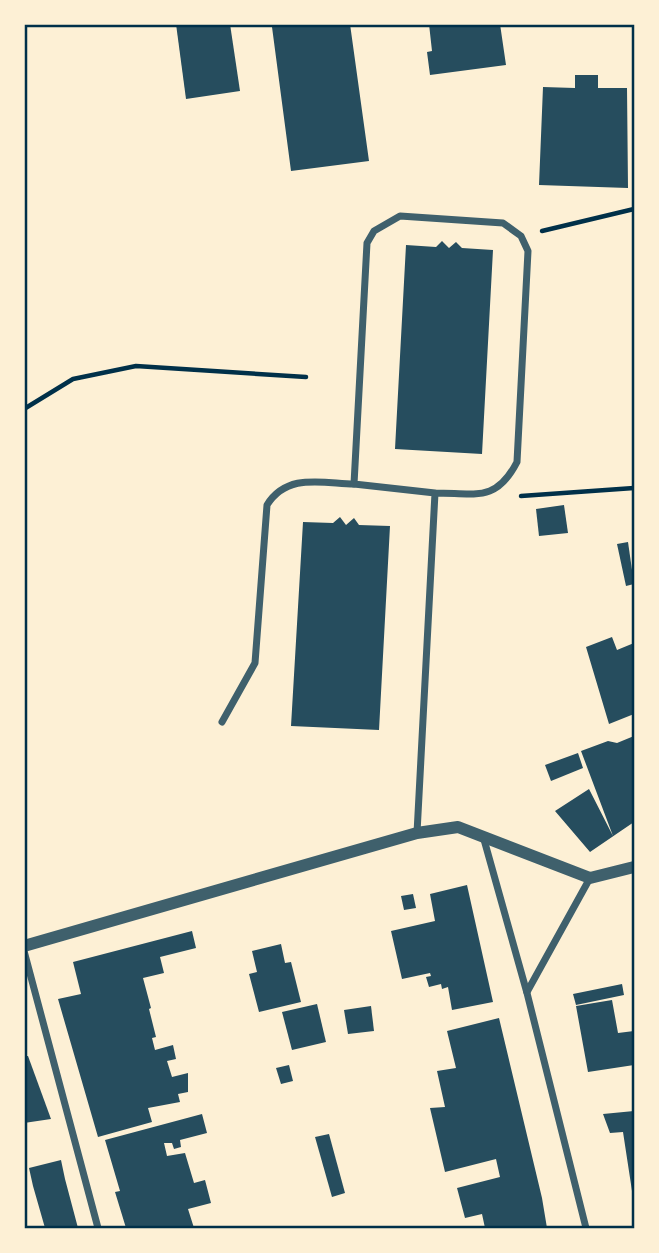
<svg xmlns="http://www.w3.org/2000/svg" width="659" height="1253" font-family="Montserrat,sans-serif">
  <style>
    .building { fill: #264d5e }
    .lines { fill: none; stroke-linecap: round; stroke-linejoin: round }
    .path { stroke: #003049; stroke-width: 4.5 }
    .minor { stroke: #3f606c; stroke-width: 7 }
    .tertiary { stroke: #3f606c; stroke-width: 12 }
    .neatline { fill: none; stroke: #003049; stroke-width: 2.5 }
  </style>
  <rect width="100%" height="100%" fill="#fdf0d5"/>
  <!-- building -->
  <g class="building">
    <path d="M 176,24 L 230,24 L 240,91 L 186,99 Z"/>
    <path d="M 265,24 L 350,24 L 369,161 L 291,171 L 272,27 Z"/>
    <path d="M 429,24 L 500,24 L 506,65 L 430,75 L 427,52 L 432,51 Z"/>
    <path d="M 575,75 L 598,75 L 598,88 L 627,88 L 628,188 L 539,185 L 543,87 L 575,88 Z"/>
    <path d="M 442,241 L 449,248 L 456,242 L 462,248 L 493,250 L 482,454 L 395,449 L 406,245 L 436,247 Z"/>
    <path d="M 564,505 L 568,533 L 539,536 L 536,509 Z"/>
    <path d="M 340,517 L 346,525 L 354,518 L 359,525 L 390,526 L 379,730 L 291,726 L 303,522 L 333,523 Z"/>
    <path d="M 628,542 L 634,584 L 626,586 L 617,544 Z"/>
    <path d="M 612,637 L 617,650 L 634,643 L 634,714 L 609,724 L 586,647 Z"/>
    <path d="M 634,736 L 634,822 L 590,852 L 555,811 L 589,789 L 613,836 L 581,751 L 608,741 L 617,743 Z"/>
    <path d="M 578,753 L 583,768 L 551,781 L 545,765 Z"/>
    <path d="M 467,885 L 493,1002 L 452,1010 L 448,987 L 442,989 L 441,984 L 429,987 L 426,977 L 431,976 L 430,973 L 402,979 L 391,931 L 435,921 L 430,894 Z"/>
    <path d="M 413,894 L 416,908 L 404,910 L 401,896 Z"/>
    <path d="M 192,931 L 196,948 L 160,957 L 164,973 L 143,978 L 151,1008 L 149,1009 L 156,1037 L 152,1038 L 155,1050 L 173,1045 L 176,1059 L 167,1061 L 172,1077 L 188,1073 L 188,1092 L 178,1094 L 180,1102 L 148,1108 L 152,1122 L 98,1137 L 58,999 L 81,994 L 73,962 Z"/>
    <path d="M 281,944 L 285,963 L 291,962 L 301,1002 L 259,1012 L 249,974 L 257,972 L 252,951 Z"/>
    <path d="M 622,984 L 624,995 L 576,1005 L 573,994 Z"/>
    <path d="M 612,1000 L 618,1033 L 634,1031 L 634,1065 L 588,1072 L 576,1006 Z"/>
    <path d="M 317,1004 L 326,1042 L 292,1050 L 282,1012 Z"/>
    <path d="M 371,1006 L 374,1031 L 348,1034 L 344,1010 Z"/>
    <path d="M 499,1018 L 542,1198 L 547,1228 L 485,1228 L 482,1214 L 465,1218 L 457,1188 L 500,1177 L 496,1159 L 445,1172 L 430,1108 L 445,1107 L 437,1071 L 456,1068 L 447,1031 Z"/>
    <path d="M 24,1056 L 28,1056 L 51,1119 L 24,1123 Z"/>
    <path d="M 289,1065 L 293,1081 L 281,1084 L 276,1068 Z"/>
    <path d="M 634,1111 L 634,1190 L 632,1191 L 623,1132 L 610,1133 L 603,1114 Z"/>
    <path d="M 202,1114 L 207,1133 L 180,1140 L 181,1147 L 174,1149 L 172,1143 L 164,1143 L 167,1156 L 185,1153 L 194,1183 L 205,1180 L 211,1203 L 188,1209 L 194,1228 L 126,1228 L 115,1192 L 120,1191 L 105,1140 Z"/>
    <path d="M 329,1134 L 345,1193 L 332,1197 L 315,1137 Z"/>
    <path d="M 61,1160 L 65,1179 L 78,1228 L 45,1228 L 33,1186 L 29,1168 Z"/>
  </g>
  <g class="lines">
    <!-- path -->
    <g class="path">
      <path d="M 542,231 L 634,209"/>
      <path d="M 24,409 L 73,379 L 136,366 L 306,377"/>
      <path d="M 521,496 L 634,488"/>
    </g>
    <!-- minor -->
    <g class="minor">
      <path d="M 222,722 L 255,663 L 267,505 C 287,473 321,483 354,484"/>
      <path d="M 417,833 L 435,493 C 475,493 496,503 517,462 L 528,251 L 521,236 L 503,223 L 400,216 L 374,231 L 367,243 L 354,484 L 435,493"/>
      <path d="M 483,836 L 527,993 L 586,1228"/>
      <path d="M 24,951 L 98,1228"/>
      <path d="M 527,992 L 590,878"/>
    </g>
    <!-- tertiary -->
    <path class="tertiary" d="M 24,946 L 417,833 L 458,827 L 590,878 L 634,867"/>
  </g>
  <!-- border -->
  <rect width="659" height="1253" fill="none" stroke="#fdf0d5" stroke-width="52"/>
  <rect x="26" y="26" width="607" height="1201" class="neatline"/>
</svg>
